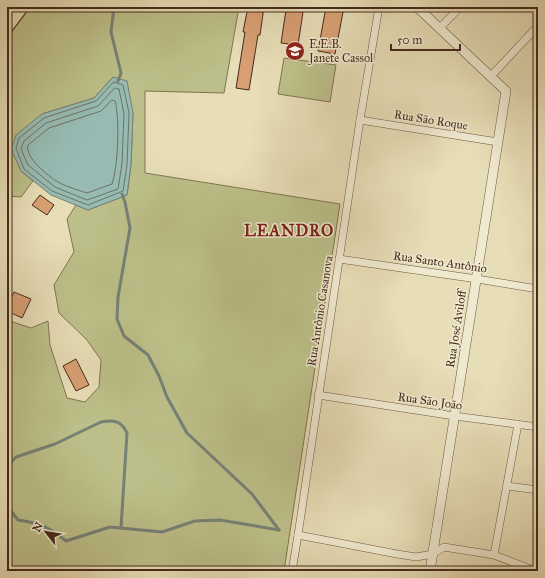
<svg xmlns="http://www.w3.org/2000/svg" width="545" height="578" font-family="'IM FELL Great Primer',serif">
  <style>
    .green { fill: #bcbf89; stroke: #807452 }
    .water { fill: #97bbb3; stroke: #768176 }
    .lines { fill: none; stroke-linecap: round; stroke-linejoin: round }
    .shore { stroke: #6e7267; stroke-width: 1 }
    .stream { stroke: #768176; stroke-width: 3 }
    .building { fill: #d89f73; stroke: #452a1b }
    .minor-casing { stroke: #6e5742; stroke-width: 8 }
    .tertiary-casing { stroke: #6e5742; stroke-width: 10 }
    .primary-casing { stroke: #452a1b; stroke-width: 14 }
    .minor { stroke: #efe9d0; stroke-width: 7 }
    .tertiary { stroke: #efe9d0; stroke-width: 9 }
    .primary { stroke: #e7ddb6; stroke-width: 12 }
    .labels { text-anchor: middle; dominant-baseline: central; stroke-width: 3; stroke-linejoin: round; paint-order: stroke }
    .poi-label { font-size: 12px; fill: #452a1b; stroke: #efe9d0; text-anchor: start }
    .street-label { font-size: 12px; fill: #452a1b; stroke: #efe9d0 }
    .district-label { font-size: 16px; font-weight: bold; letter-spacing: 1px; fill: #7a1f14; stroke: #efe9d0 }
  </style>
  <rect width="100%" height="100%" fill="#e7ddb6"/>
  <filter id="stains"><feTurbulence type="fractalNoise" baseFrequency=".005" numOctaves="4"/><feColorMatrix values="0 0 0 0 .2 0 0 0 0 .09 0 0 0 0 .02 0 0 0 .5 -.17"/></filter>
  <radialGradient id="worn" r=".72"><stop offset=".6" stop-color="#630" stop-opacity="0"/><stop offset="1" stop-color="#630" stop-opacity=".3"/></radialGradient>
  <!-- green -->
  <g class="green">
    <path d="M 28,7 L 239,7 L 224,93 L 145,91 L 145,173 L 340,204 L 284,571 L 7,571 L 7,320 L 31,328 L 48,321 L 50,345 L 67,398 L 85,402 L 99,387 L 101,360 L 87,340 L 59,313 L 54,285 L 74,252 L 67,219 L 76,205 L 88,210 L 127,195 L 131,165 L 133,113 L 113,77 L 94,98 L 42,114 L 21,171 L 33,181 L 21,197 L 7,196 L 7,34 Z"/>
    <path d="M 284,58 L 336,65 L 330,102 L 278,94 Z"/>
  </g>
  <!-- water -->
  <path class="water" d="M 113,77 L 127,81 L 133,113 L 131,165 L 127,195 L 88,210 L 51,195 L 21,171 L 11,149 L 16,135 L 42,114 L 94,98 Z"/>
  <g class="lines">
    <!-- shore -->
    <g class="shore">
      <path d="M 114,82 L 123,85 L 129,113 L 127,165 L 123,191 L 88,205 L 52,191 L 24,169 L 16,148 L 19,138 L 44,118 L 96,101 Z"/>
      <path d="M 115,88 L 119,89 L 124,114 L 122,164 L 118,189 L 87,200 L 55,187 L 28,165 L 21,149 L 24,141 L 46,123 L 98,106 Z"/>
      <path d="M 112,100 L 115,101 C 120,119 118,167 112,184 L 87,193 C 78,190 67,187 58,182 C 48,176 24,157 28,145 L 49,128 L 101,111 Z"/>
    </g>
    <!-- stream -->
    <g class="stream">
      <path d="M 114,7 L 111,32 L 121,73 L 118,81"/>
      <path d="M 122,194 L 125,202 L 130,228 L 118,297 L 117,319 L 124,336 L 148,355 L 159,376 L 167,397 L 187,433 L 252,494 L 279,530"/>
      <path d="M 7,466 L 16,457 L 55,444 L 101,422 C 113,420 121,420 127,433 L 121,528"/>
      <path d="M 7,511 L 11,511 L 18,520 C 39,523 49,527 66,541 L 110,527 L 162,532 L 195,521 L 220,520 L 279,530"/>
    </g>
  </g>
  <!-- building -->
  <g class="building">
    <path d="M 248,7 L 264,7 L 260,35 L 258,35 L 249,90 L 236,88 L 245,32 L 243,32 Z"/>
    <path d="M 326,7 L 344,7 L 335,54 L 318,51 Z"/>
    <path d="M 286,10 L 303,12 L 298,45 L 281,43 Z"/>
    <path d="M 40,195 L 54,205 L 47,215 L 32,205 Z"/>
    <path d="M 14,292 L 31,299 L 22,318 L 7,311 L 7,307 Z"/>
    <path d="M 76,359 L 89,385 L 76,391 L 63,366 Z"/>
  </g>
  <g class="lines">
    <defs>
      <g id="minor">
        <path d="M 440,28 L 460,7"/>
        <path d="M 491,76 L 538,26"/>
        <path d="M 360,120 L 498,142"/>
        <path d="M 339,259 L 477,279 L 538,289"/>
        <path d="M 318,395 L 454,416 L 538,427"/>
        <path d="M 507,486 L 538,490"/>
        <path d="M 298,535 L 397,554 L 416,557 L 433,554 L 444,547 L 494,555 L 536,571"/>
        <path d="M 494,555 L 518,424"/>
        <path d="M 292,571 L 298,535 L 360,120 L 379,7"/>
      </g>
      <path id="tertiary" d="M 417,7 L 506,91 L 430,571"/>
      <path id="primary" d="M 7,27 L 22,7"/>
    </defs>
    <!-- minor casing -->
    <use href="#minor" class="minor-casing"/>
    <!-- tertiary casing -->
    <use href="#tertiary" class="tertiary-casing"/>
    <!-- primary casing -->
    <use href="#primary" class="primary-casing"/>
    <!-- minor -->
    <use href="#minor" class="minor"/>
    <!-- tertiary -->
    <use href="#tertiary" class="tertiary"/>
    <!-- primary -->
    <use href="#primary" class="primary"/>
  </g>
  <!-- icons -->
  <defs>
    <symbol id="school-disc" viewBox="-11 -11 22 22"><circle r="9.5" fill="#8f2418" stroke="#efe9d0"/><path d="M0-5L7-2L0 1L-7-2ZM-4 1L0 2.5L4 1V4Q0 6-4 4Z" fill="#fff"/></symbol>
  </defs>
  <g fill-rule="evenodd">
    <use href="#school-disc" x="284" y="40" width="22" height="22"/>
  </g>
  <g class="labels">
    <!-- poi labels -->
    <g class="poi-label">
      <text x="309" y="44">E.E.B.<tspan x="309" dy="14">Janete Cassol</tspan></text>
    </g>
    <!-- street labels -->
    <g class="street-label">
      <text transform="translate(431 120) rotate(9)">Rua São Roque</text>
      <text transform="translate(440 262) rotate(8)">Rua Santo Antônio</text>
      <text transform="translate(320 311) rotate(-81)">Rua Antônio Casanova</text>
      <text transform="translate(456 329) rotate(-81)">Rua José Aviloff</text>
      <text transform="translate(430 401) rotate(8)">Rua São João</text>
    </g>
    <!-- district labels -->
    <g class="district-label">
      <text x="289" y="230">LEANDRO</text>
    </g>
  </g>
  <!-- margin -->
  <rect width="545" height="578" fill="none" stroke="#e7ddb6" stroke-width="24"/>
  <rect x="8" y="8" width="529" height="562" fill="none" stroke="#452a1b" stroke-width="2"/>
  <rect x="12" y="12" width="521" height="554" fill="none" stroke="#452a1b"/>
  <!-- north arrow -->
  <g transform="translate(46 532) rotate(301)" stroke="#efe9d0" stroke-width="3" paint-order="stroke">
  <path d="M0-3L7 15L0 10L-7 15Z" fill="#452a1b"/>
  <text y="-6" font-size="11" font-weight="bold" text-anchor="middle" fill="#452a1b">N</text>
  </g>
  <!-- scale -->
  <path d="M391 44v6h69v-6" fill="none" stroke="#452a1b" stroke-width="2"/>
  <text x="397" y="44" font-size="12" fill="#452a1b" stroke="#efe9d0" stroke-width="3" paint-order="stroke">50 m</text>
  <rect width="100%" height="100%" filter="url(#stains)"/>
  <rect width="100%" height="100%" fill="url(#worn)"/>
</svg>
